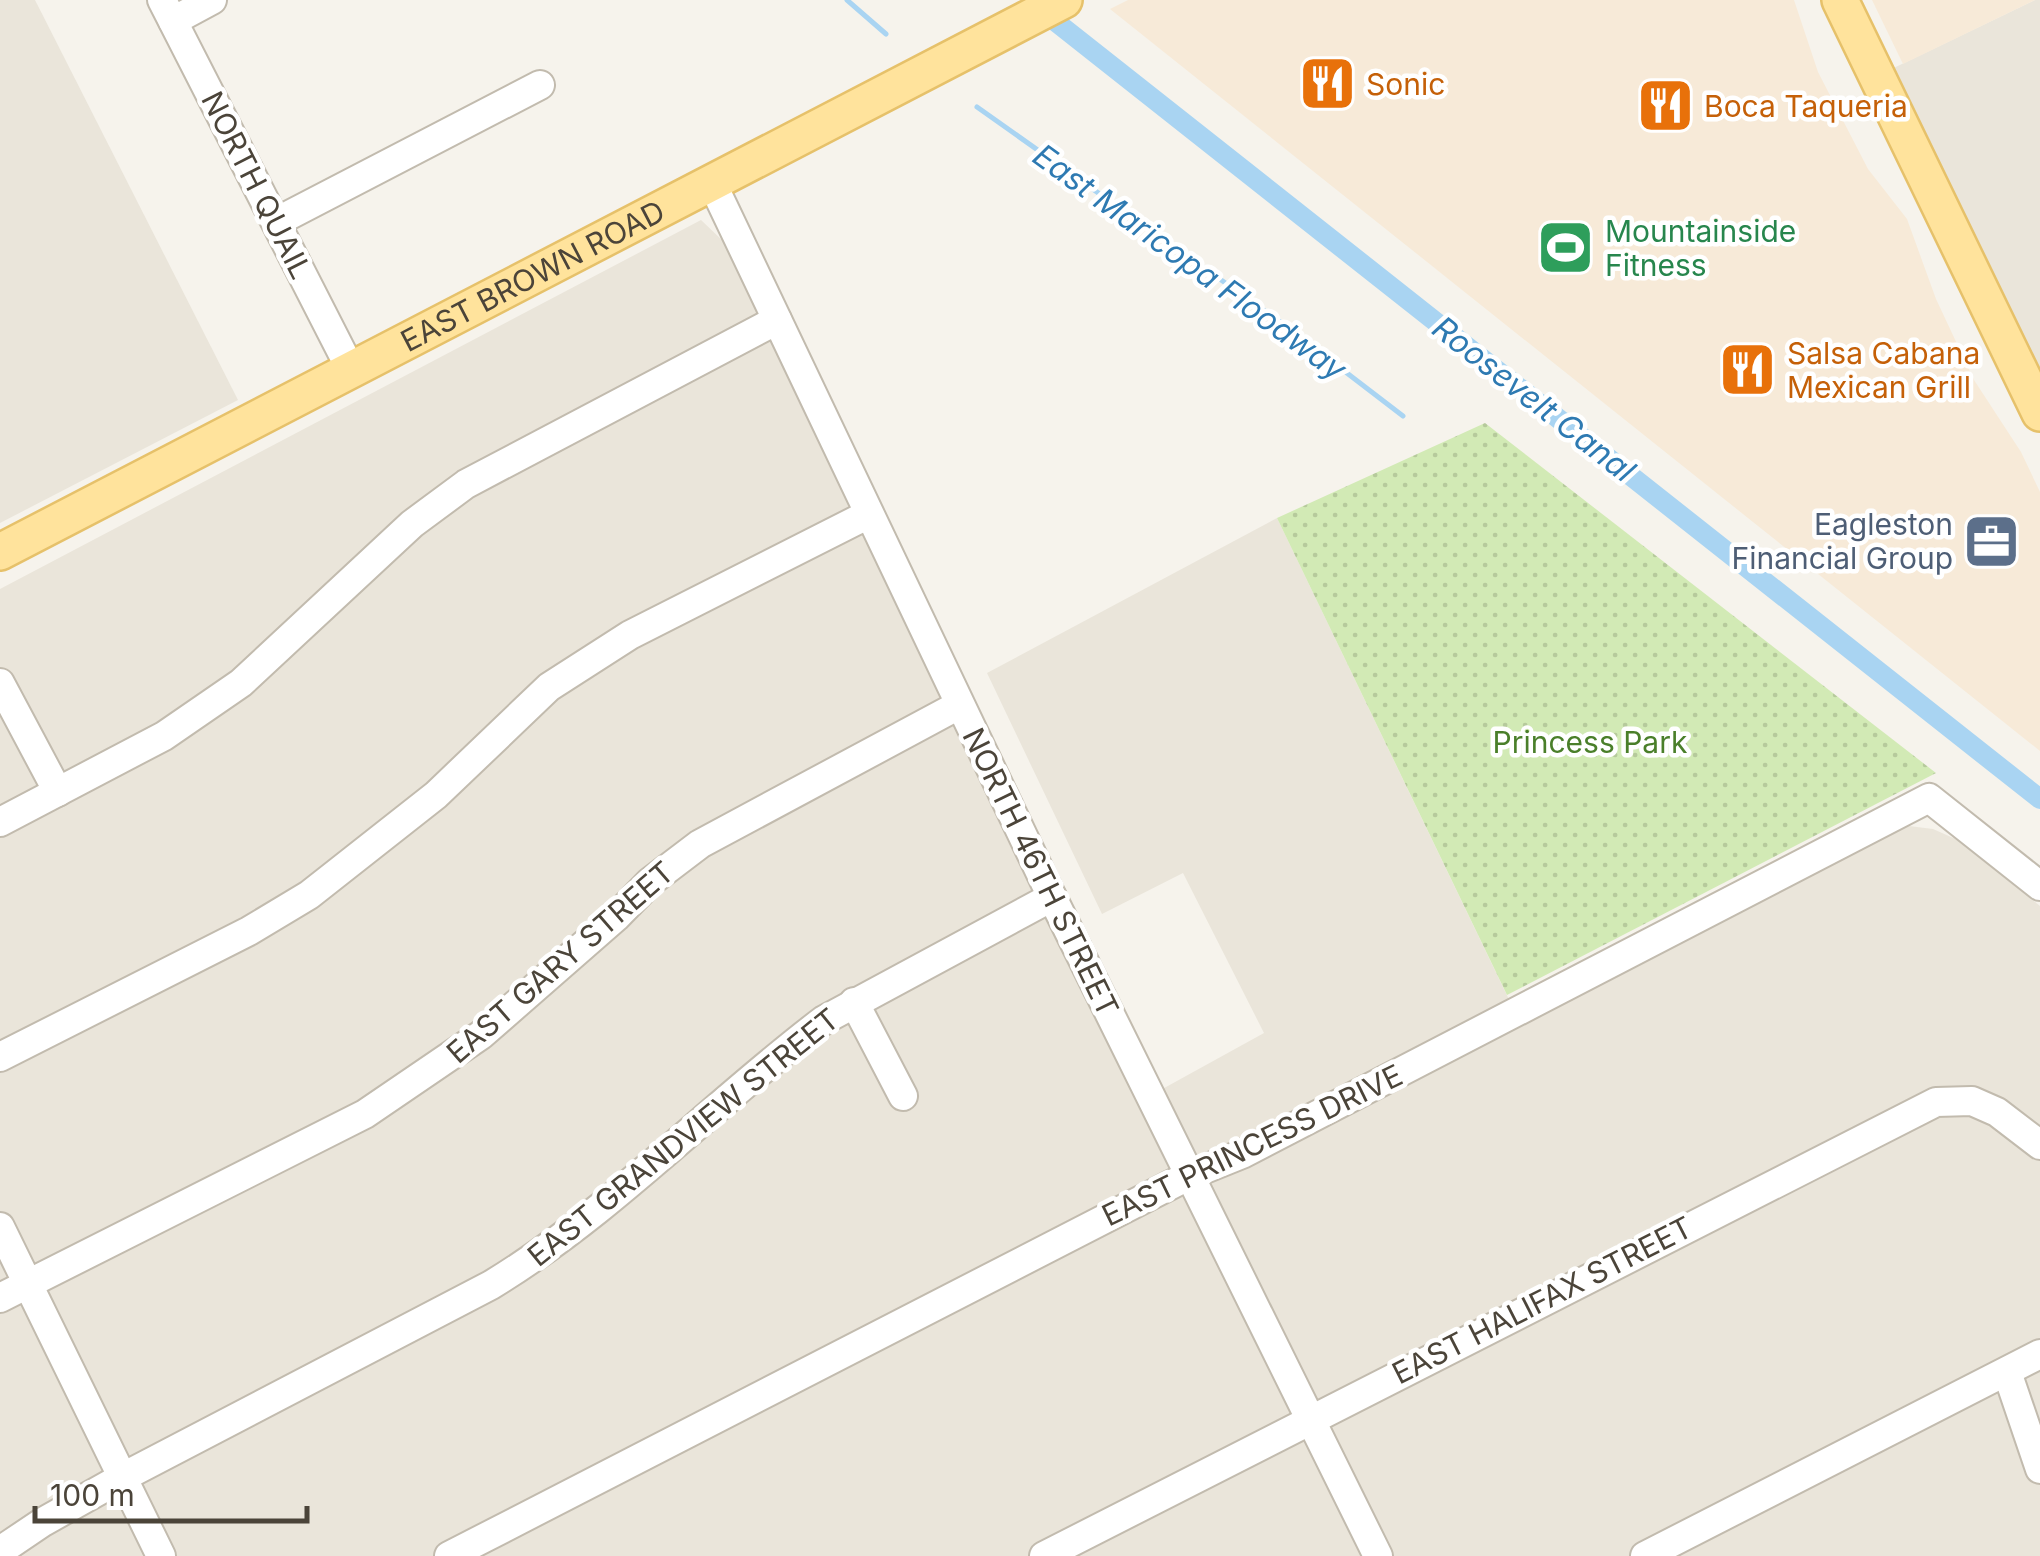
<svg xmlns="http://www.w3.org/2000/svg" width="2040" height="1556" font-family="Inter,sans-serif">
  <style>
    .residential { fill: #eae5da }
    .commercial { fill: #f7ead8 }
    .park { fill: url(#park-dots) }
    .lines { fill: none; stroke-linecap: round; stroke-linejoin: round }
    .stream { stroke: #a9d4f2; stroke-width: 5 }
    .canal { stroke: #a9d4f2; stroke-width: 20 }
    .minor-casing { stroke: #c2bbae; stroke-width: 32 }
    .major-casing { stroke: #e6c16a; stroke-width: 40 }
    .minor { stroke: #fff; stroke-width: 28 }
    .major { stroke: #ffe39c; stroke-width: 35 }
    .labels { text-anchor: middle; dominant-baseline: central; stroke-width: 9; stroke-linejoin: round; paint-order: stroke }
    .food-label { font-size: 30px; fill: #c56008; stroke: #fff; text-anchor: start }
    .street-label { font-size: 30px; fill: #4b4439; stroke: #fff }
    .leisure-label { font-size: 30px; fill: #27864d; stroke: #fff; text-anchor: start }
    .service-label { font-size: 30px; fill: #4e5e75; stroke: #fff; text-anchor: end }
    .park-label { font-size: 30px; fill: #4a7f2a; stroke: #fff }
    .water-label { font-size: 32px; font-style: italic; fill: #2e7ab2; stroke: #fff }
  </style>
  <defs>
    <pattern id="park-dots" width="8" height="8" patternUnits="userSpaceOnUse" patternTransform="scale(2.5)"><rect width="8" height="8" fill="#d2eab5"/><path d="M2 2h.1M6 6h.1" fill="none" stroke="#b6ca9c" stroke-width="1.8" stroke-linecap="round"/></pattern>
  </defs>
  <rect width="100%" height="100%" fill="#f6f3ec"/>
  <!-- residential -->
  <g class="residential">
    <path d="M 0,0 L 35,0 L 238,400 L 0,523 Z"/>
    <path d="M 2035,0 L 2040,0 L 2040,413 L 1877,76 Z"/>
    <path d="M 701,220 L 723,241 L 1137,1103 L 1264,1033 L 1183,873 L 1102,914 L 987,673 L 1277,518 L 1515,1012 L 1888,830 L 1909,826 L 1933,829 L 1960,841 L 2040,906 L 2040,1556 L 0,1556 L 0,589 Z"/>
  </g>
  <!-- commercial -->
  <g class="commercial">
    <path d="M 1128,0 L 1794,0 L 1818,72 L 1868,169 L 1907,219 L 1936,299 L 1974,380 L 2021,452 L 2040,492 L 2040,751 L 1110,9 Z"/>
    <path d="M 1872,0 L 2035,0 L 1903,64 Z"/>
  </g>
  <!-- park -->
  <path class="park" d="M 1485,423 L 1936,773 L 1507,995 L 1277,518 Z"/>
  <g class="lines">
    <!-- stream -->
    <g class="stream">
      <path d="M 847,0 L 886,34"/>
      <path d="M 977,107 L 1279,321 L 1403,416"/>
    </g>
    <!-- canal -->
    <path class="canal" d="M 1037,7 L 2040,799"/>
    <defs>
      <g id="minor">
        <path d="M 162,0 L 351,370"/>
        <path d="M 173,21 L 212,0"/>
        <path d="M 712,183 L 1052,897 L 1378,1556"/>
        <path d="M 276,222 L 540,85"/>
        <path d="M 0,683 L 58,792"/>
        <path d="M 0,822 L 164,736 L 241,683 L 412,524 L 466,484 L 777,320"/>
        <path d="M 854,1002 L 903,1096"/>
        <path d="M 0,1057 L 249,931 L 309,895 L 436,795 L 549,687 L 630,635 L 869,514"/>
        <path d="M 0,1227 L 161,1556"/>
        <path d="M 0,1298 L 365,1114 L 481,1035 L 616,917 L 650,882 L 700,844 L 959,705"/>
        <path d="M 2007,1372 L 2040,1469"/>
        <path d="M 0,1551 L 43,1522 L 123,1477 L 491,1285 C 613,1211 710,1106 824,1020 L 1052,897"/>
        <path d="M 449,1556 L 1190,1175 L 1242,1154 L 1929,798 L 2040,886"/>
        <path d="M 1044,1556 L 1936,1102 L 1972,1101 L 1997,1112 L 2040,1145"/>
        <path d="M 1645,1556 L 2040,1354"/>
      </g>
      <g id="major">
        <path d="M 1840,0 L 2040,413"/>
        <path id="s1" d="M 0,552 L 1064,0"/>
      </g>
    </defs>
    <!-- minor casing -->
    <use href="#minor" class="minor-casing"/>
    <!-- major casing -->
    <use href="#major" class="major-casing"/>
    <!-- minor -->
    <use href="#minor" class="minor"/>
    <!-- major -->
    <use href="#major" class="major"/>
  </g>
  <!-- icons -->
  <defs>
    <symbol id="restaurant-square" viewBox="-11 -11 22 22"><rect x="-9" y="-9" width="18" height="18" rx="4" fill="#e8710a" stroke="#fff"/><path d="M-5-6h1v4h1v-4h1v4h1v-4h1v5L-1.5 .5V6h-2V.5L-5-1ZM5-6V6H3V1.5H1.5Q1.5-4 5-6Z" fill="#fff"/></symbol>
    <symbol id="stadium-square" viewBox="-11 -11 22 22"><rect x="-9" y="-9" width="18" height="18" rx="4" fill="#2e9e5b" stroke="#fff"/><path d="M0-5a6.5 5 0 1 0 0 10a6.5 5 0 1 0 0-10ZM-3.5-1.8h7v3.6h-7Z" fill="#fff"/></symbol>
    <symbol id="office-square" viewBox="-11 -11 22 22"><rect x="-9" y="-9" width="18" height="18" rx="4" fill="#5c6f8a" stroke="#fff"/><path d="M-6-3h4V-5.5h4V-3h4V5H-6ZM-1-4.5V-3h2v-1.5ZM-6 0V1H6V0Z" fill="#fff"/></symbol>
  </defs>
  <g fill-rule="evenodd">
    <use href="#restaurant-square" x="1296" y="52" width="63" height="63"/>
    <use href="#restaurant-square" x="1634" y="74" width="63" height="63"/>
    <use href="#stadium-square" x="1534" y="216" width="63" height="63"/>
    <use href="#restaurant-square" x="1716" y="338" width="63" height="63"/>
    <use href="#office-square" x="1960" y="510" width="63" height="63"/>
  </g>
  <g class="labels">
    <!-- food labels -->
    <g class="food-label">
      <text x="1366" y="84">Sonic</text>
      <text x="1704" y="106">Boca Taqueria</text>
      <text x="1787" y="353">Salsa Cabana<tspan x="1787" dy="34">Mexican Grill</tspan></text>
    </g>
    <!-- street labels -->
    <g class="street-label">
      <text transform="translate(257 185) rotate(63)">NORTH QUAIL</text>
      <text stroke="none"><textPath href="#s1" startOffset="600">EAST BROWN ROAD</textPath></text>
      <text transform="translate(1041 872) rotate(64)">NORTH 46TH STREET</text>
      <text transform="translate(560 962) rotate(-41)">EAST GARY STREET</text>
      <text transform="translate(683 1137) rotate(-39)">EAST GRANDVIEW STREET</text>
      <text transform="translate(1252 1145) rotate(-26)">EAST PRINCESS DRIVE</text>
      <text transform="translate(1542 1300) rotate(-27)">EAST HALIFAX STREET</text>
    </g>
    <!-- leisure labels -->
    <g class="leisure-label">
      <text x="1605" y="231">Mountainside<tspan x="1605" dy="34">Fitness</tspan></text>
    </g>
    <!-- service labels -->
    <g class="service-label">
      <text x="1953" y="524">Eagleston<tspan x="1953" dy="34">Financial Group</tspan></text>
    </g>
    <!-- park labels -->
    <g class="park-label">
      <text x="1590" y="742">Princess Park</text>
    </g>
    <!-- water labels -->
    <g class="water-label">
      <text transform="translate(1190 262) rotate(36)">East Maricopa Floodway</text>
      <text transform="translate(1534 399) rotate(38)">Roosevelt Canal</text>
    </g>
  </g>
  <!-- scale -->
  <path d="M35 1506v15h272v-15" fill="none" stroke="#4b4439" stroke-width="5"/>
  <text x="50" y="1506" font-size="30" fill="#4b4439" stroke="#ffffff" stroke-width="8" paint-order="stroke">100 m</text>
</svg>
